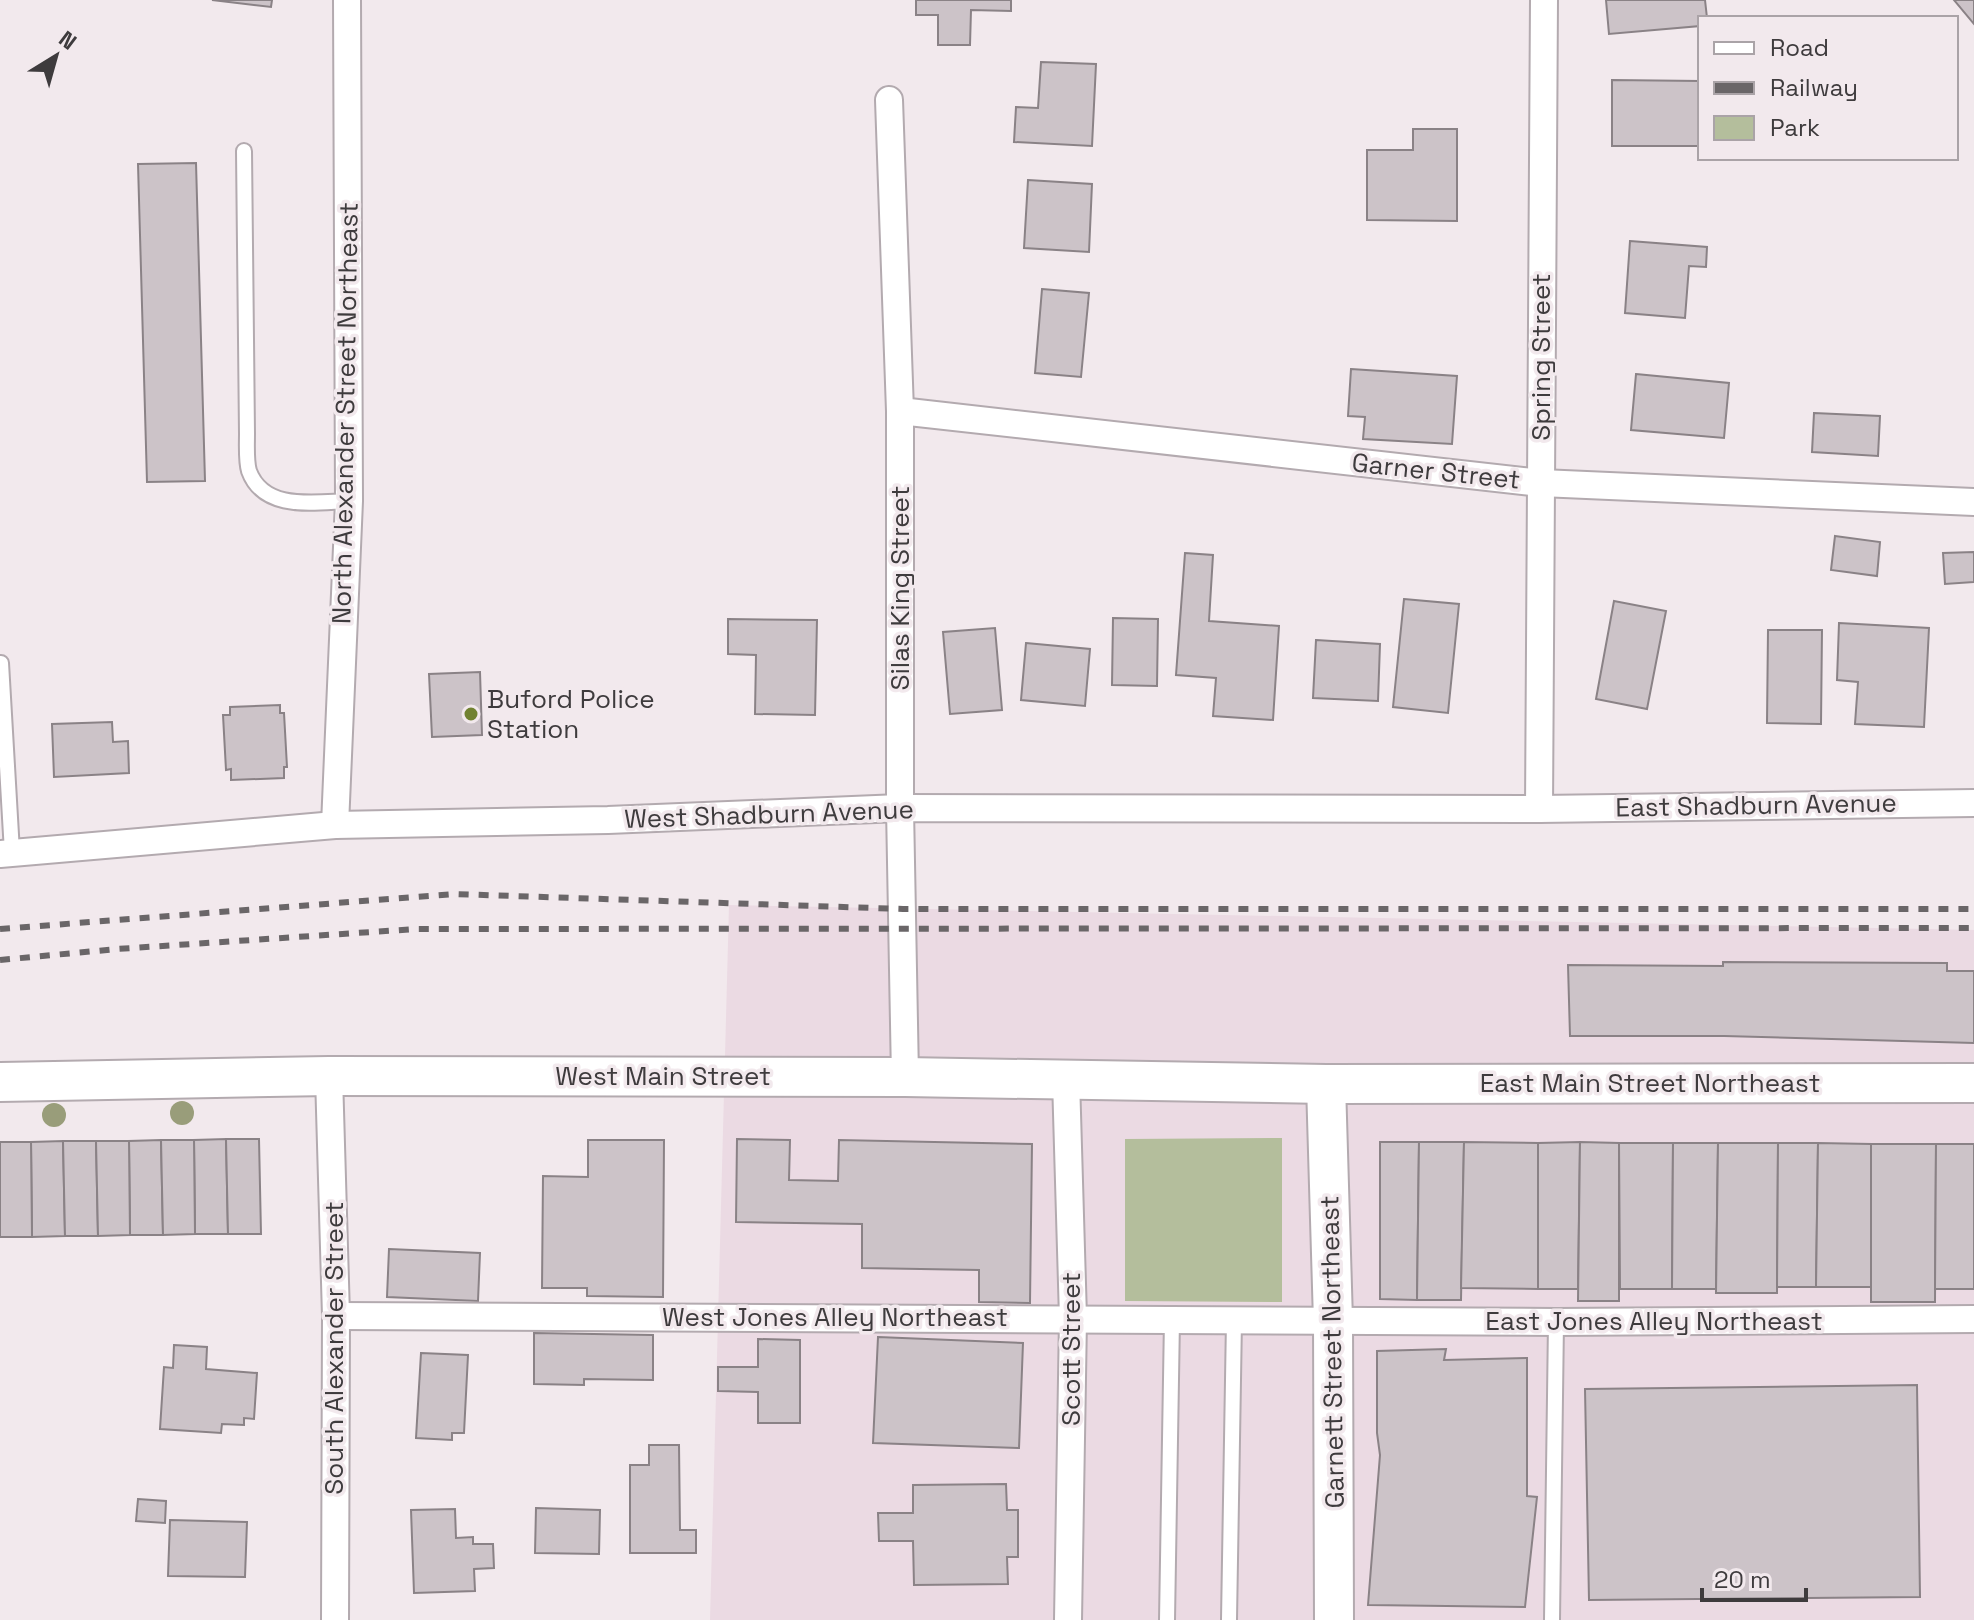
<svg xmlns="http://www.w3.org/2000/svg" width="1974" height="1620" font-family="'Space Grotesk',sans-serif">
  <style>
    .built { fill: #ebdae3 }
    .green { fill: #b4be9c }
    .building { fill: #ccc3c8; stroke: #8a8286; stroke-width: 2 }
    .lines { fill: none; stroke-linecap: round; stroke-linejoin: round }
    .lane-casing { stroke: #b3aaaf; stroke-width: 18 }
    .street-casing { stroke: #b3aaaf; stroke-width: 30 }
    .secondary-casing { stroke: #b3aaaf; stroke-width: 42 }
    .lane { stroke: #fff; stroke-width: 14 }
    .street { stroke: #fff; stroke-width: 26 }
    .secondary { stroke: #fff; stroke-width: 38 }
    .rail { stroke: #6a6668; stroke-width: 6; stroke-dasharray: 10 10; stroke-linecap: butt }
    .tree { fill: #999d7a }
    .poi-dot { fill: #718231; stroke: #f2e9ed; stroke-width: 3 }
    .labels { text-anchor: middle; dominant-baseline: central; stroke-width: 7; stroke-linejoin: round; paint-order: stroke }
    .street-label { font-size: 26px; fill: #3e3b3d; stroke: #f2e9ed }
    .poi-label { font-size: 26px; fill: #3e3b3d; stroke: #f2e9ed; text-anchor: start }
  </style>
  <rect width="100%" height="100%" fill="#f2e9ed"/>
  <!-- built -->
  <path class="built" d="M 729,905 L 1974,930 L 1974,1620 L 710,1620 Z"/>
  <!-- green -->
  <path class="green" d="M 1282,1138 L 1282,1302 L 1125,1301 L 1125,1139 Z"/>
  <!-- building -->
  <g class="building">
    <path d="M 212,0 L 272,0 L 271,7 Z"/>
    <path d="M 916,0 L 1011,0 L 1011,11 L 971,10 L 970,45 L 938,45 L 938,15 L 916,15 Z"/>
    <path d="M 1606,0 L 1705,0 L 1707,18 L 1700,18 L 1700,26 L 1609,34 Z"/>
    <path d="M 1954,0 L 1974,0 L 1974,24 Z"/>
    <path d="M 1041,62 L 1096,64 L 1092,146 L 1014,142 L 1016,107 L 1038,108 Z"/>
    <path d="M 1612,80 L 1700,81 L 1700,146 L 1612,146 Z"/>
    <path d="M 1413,129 L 1457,129 L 1457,221 L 1367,220 L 1367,150 L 1413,150 Z"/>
    <path d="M 196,163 L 205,481 L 147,482 L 138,164 Z"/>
    <path d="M 1028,180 L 1092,184 L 1089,252 L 1024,248 Z"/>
    <path d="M 1630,241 L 1707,247 L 1706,267 L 1689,266 L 1685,318 L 1625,313 Z"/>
    <path d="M 1042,289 L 1089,293 L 1081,377 L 1035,373 Z"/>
    <path d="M 1351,369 L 1457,376 L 1452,444 L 1363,439 L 1365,417 L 1348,416 Z"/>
    <path d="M 1636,374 L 1729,383 L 1724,438 L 1631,430 Z"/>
    <path d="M 1814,413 L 1880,416 L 1878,456 L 1812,452 Z"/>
    <path d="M 1835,536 L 1880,542 L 1877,576 L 1831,570 Z"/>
    <path d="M 1974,552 L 1974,582 L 1945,584 L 1943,553 Z"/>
    <path d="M 1185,553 L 1213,555 L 1209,621 L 1279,626 L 1273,720 L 1213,716 L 1216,678 L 1176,675 Z"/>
    <path d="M 1404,599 L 1459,604 L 1448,713 L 1393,707 Z"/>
    <path d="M 1614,601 L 1666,611 L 1647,709 L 1596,699 Z"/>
    <path d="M 1113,618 L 1158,619 L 1157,686 L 1112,685 Z"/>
    <path d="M 728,619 L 817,620 L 815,715 L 755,714 L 756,655 L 728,654 Z"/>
    <path d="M 1839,623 L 1929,628 L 1924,727 L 1855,724 L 1858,682 L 1837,680 Z"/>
    <path d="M 995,628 L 1002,710 L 950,714 L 943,632 Z"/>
    <path d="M 1768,630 L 1822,630 L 1821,724 L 1767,723 Z"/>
    <path d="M 1316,640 L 1380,644 L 1378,701 L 1313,698 Z"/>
    <path d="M 1026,643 L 1090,649 L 1085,706 L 1021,700 Z"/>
    <path d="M 480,672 L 482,735 L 432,737 L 429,674 Z"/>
    <path d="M 280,705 L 280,713 L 284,713 L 287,767 L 284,767 L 284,778 L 231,780 L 231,769 L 226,770 L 223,715 L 230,715 L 230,707 Z"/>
    <path d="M 112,722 L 113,742 L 128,741 L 129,773 L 54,777 L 52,724 Z"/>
    <path d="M 1723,962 L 1947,963 L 1947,971 L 1974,971 L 1974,1043 L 1724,1036 L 1570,1036 L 1568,965 L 1723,966 Z"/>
    <path d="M 226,1139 L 228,1234 L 195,1234 L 194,1140 Z"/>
    <path d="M 226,1139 L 259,1139 L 261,1234 L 228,1234 Z"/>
    <path d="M 737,1139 L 790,1140 L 789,1180 L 838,1181 L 839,1140 L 1032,1144 L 1030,1303 L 979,1302 L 979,1270 L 862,1268 L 862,1224 L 736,1222 Z"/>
    <path d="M 161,1140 L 163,1235 L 130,1235 L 129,1141 Z"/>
    <path d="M 161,1140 L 194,1140 L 195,1234 L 163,1235 Z"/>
    <path d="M 588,1140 L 664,1140 L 663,1297 L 587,1296 L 587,1288 L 542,1288 L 543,1176 L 588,1177 Z"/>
    <path d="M 63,1141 L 65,1236 L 32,1237 L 31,1142 Z"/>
    <path d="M 63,1141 L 96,1141 L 98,1236 L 65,1236 Z"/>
    <path d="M 96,1141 L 129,1141 L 130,1235 L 98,1236 Z"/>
    <path d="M 0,1142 L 31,1142 L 32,1237 L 0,1237 Z"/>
    <path d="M 1380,1142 L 1419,1142 L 1417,1300 L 1380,1299 Z"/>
    <path d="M 1419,1142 L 1464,1142 L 1461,1300 L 1417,1300 Z"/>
    <path d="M 1464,1142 L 1538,1143 L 1538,1289 L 1461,1288 Z"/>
    <path d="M 1580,1142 L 1578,1289 L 1538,1289 L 1538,1143 Z"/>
    <path d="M 1580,1142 L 1619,1143 L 1619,1301 L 1578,1301 Z"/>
    <path d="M 1619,1143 L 1673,1143 L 1672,1289 L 1620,1289 Z"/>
    <path d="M 1673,1143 L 1718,1143 L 1716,1289 L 1672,1289 Z"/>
    <path d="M 1718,1143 L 1778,1143 L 1777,1293 L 1716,1293 Z"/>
    <path d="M 1778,1143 L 1818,1143 L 1816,1287 L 1777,1287 Z"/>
    <path d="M 1818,1143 L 1871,1144 L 1871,1287 L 1816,1287 Z"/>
    <path d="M 1871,1144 L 1936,1144 L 1935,1302 L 1871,1302 Z"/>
    <path d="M 1936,1144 L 1974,1144 L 1974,1289 L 1935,1289 Z"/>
    <path d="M 389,1249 L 480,1253 L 478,1301 L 387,1297 Z"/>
    <path d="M 534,1333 L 653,1335 L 653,1380 L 584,1379 L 584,1385 L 534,1384 Z"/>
    <path d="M 878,1337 L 1023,1343 L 1019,1448 L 873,1443 Z"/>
    <path d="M 758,1339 L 800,1340 L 800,1423 L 758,1423 L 758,1392 L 718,1391 L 718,1367 L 758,1367 Z"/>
    <path d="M 174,1345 L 207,1347 L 206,1369 L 257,1373 L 254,1419 L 244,1418 L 244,1425 L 222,1424 L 221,1433 L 160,1429 L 164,1367 L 173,1368 Z"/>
    <path d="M 1446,1349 L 1444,1360 L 1527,1358 L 1527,1496 L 1537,1497 L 1525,1607 L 1368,1605 L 1380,1455 L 1377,1433 L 1377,1351 Z"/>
    <path d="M 421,1353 L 468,1355 L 464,1433 L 452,1433 L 452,1440 L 416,1438 Z"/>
    <path d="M 1917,1385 L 1920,1597 L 1589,1600 L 1585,1389 Z"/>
    <path d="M 649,1445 L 679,1445 L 680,1530 L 696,1530 L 696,1553 L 630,1553 L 630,1465 L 649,1465 Z"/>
    <path d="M 1006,1484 L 1007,1510 L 1018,1510 L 1018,1557 L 1007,1557 L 1008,1584 L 914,1585 L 913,1541 L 879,1541 L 878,1513 L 913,1513 L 913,1485 Z"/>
    <path d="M 138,1499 L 166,1501 L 165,1523 L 136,1521 Z"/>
    <path d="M 536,1508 L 600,1510 L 599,1554 L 535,1553 Z"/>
    <path d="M 455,1509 L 456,1538 L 473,1537 L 473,1544 L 493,1544 L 494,1568 L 474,1569 L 475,1591 L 414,1593 L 411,1510 Z"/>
    <path d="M 170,1520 L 247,1522 L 245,1577 L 168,1576 Z"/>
  </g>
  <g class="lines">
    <defs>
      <g id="lane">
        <path d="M 244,151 L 247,434 C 247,445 246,461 249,471 C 264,512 316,502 349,501"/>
        <path d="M 1,663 L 12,852"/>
        <path d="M 1167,1620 L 1172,1319"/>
        <path d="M 1229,1620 L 1234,1320"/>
        <path d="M 1552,1620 L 1556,1322"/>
      </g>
      <g id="street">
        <path d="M 889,100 L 900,411 L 900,808 L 905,1077"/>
        <path d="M 900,411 L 1541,483 L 1974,502"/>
        <path d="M 1539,809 L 1544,0"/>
        <path d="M 335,825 L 349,501 L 347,0"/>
        <path d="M 0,854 L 335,825 L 608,820 L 900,808 L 1539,809 L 1974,803"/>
        <path d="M 329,1076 L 336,1316 L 335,1620"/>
        <path d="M 1066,1079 L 1073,1318 L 1068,1620"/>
        <path d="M 336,1316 L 1556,1322 L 1974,1319"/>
      </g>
      <g id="secondary">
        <path d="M 0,1082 L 329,1076 L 905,1077 L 1326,1084 L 1974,1083"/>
        <path d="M 1326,1084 L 1333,1321 L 1334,1620"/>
      </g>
    </defs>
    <!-- lane casing -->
    <use href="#lane" class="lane-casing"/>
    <!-- street casing -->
    <use href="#street" class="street-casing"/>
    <!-- secondary casing -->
    <use href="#secondary" class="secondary-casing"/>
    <!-- lane -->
    <use href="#lane" class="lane"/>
    <!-- street -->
    <use href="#street" class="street"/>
    <!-- secondary -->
    <use href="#secondary" class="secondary"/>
    <!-- rail -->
    <g class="rail">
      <path d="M 0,929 L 454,894 L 903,909 L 1974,909"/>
      <path d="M 0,960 L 117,949 L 416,929 L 1974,928"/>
    </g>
  </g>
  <!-- trees -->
  <g class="tree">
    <circle cx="182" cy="1113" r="12"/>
    <circle cx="54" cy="1115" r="12"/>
  </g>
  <!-- markers -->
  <circle class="poi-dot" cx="471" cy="714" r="8"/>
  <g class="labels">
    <!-- street labels -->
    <g class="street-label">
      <text transform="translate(1541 357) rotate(-90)">Spring Street</text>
      <text transform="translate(345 413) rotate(-89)">North Alexander Street Northeast</text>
      <text transform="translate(1436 471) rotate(6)">Garner Street</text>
      <text transform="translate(900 588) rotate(-90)">Silas King Street</text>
      <text transform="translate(1756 805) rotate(-1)">East Shadburn Avenue</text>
      <text transform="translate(769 814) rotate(-2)">West Shadburn Avenue</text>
      <text x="663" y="1076">West Main Street</text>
      <text x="1650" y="1083">East Main Street Northeast</text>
      <text x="835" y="1317">West Jones Alley Northeast</text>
      <text x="1654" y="1321">East Jones Alley Northeast</text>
      <text transform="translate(334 1348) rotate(-90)">South Alexander Street</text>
      <text transform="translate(1071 1349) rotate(-90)">Scott Street</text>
      <text transform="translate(1332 1352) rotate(-91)">Garnett Street Northeast</text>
    </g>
    <!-- poi labels -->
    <g class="poi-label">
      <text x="487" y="699">Buford Police<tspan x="487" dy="30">Station</tspan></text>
    </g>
  </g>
  <!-- legend -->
  <rect x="1698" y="16" width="260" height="144" fill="#f2e9ed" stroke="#aaa3a7" stroke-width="2"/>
  <rect x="1714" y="42" width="40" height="12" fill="#ffffff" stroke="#aaa3a7" stroke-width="2"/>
  <text x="1770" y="56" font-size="24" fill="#3e3b3d">Road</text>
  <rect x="1714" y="82" width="40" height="12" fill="#6a6668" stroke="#aaa3a7" stroke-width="2"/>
  <text x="1770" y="96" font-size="24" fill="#3e3b3d">Railway</text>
  <rect x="1714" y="116" width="40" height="24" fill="#b4be9c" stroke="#aaa3a7" stroke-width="2"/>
  <text x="1770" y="136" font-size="24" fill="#3e3b3d">Park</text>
  <!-- north arrow -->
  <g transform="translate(56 56) rotate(37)" stroke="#f2e9ed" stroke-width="6" paint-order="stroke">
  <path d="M0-6L14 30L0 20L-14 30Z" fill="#3e3b3d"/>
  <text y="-12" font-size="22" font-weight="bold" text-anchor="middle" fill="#3e3b3d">N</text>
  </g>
  <!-- scale -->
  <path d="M1702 1588v12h104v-12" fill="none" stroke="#3e3b3d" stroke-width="4"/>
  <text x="1714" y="1588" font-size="24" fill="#3e3b3d" stroke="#f2e9ed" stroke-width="6" paint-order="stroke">20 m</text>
</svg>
